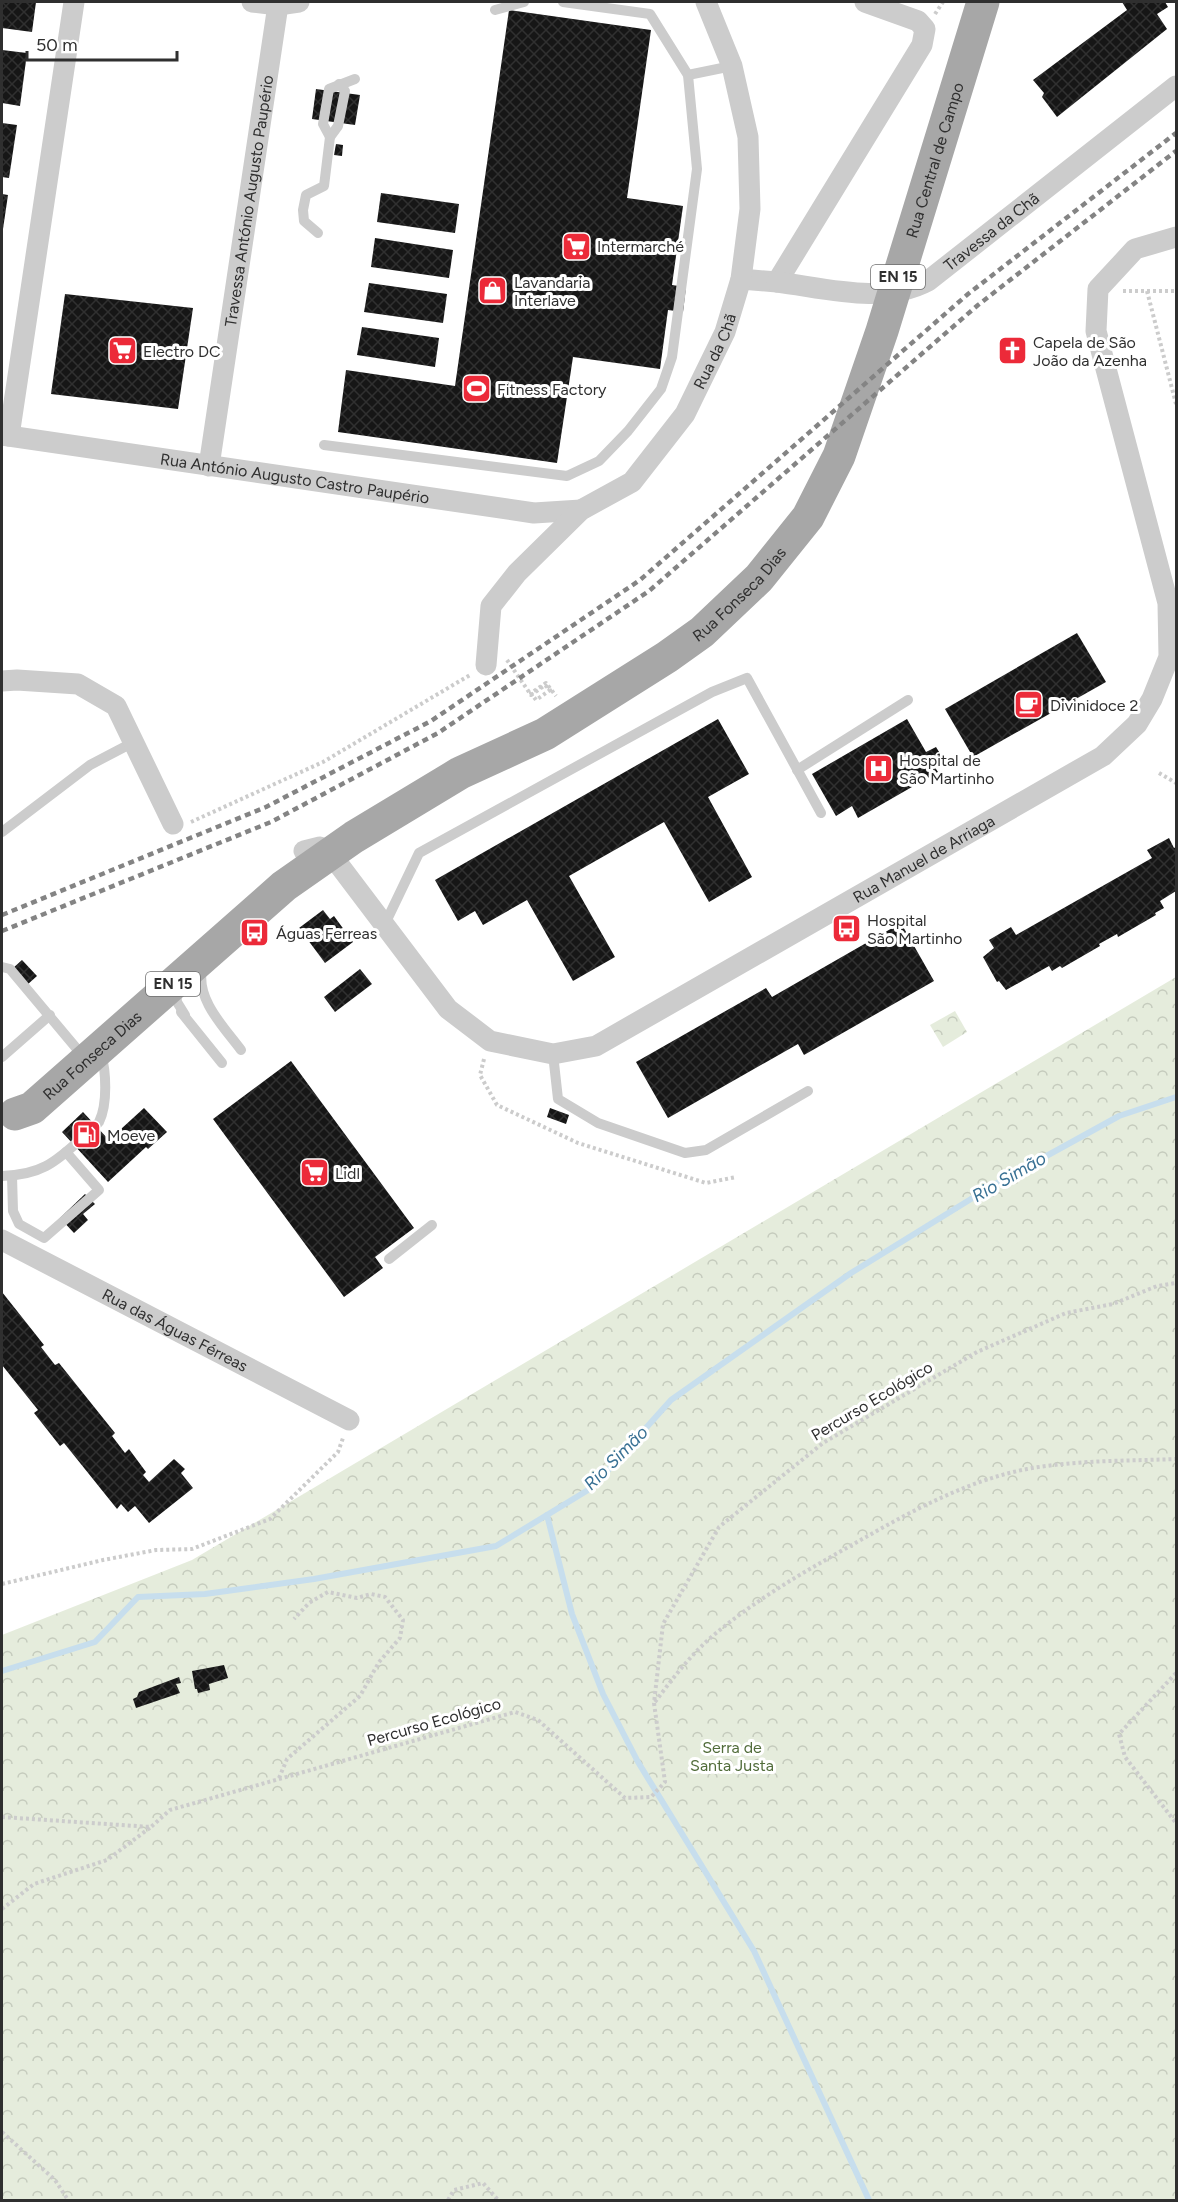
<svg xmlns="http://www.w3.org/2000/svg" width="1178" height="2202" font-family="Figtree,sans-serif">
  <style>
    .forest { fill: url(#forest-crowns) }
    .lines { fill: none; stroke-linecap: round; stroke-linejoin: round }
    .stream { stroke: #c7deed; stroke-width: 6 }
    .building { fill: url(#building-cross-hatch) }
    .path { stroke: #ccc; stroke-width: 4; stroke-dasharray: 3 3; stroke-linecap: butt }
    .lane { stroke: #ccc; stroke-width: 10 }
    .street { stroke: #ccc; stroke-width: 21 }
    .primary { stroke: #a7a7a7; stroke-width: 33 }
    .rail { stroke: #848484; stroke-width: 4.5; stroke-dasharray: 6 4.5; stroke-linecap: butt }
    .labels { text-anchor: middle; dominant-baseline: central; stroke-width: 6; stroke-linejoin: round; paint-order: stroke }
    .shield { fill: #fff; stroke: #6d6d6d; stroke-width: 1.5 }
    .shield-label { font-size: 15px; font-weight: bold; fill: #2f2f2f }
    .street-label { font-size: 16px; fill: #2f2f2f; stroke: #fff }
    .poi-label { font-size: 16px; fill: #2f2f2f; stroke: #fff; text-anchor: start }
    .park-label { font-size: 16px; fill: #516c3a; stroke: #fff }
    .water-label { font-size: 18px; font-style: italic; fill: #397194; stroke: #fff }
  </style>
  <defs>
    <pattern id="forest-crowns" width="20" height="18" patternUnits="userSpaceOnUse" patternTransform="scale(1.5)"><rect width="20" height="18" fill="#e5ecdc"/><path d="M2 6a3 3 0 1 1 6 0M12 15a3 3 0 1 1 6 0" fill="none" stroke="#c5cbbd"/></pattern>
    <pattern id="building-cross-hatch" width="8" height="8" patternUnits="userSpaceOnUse" patternTransform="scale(1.5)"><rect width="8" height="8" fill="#161616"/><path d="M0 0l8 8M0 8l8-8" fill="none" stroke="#303030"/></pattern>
  </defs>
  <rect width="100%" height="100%" fill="#fff"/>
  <!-- forest -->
  <g class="forest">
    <path d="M 1176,977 L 1176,2200 L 2,2200 L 2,1635 L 192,1560 Z"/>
    <path d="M 955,1011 L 967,1032 L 943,1047 L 930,1025 Z"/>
  </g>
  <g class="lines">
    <!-- stream -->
    <g class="stream">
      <path d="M 547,1515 L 572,1614 L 603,1694 L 638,1762 L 754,1951 L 869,2200"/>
      <path d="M 2,1671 L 95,1642 L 138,1597 L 205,1594 L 314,1579 L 496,1546 L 593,1487 L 671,1400 L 851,1273 L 992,1186 L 1119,1116 L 1176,1097"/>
    </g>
  </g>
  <!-- building -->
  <g class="building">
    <path d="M 2,2 L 36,2 L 32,32 L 2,28 Z"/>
    <path d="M 1122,2 L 1165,2 L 1168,7 L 1157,14 L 1167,29 L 1057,117 L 1042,97 L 1044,93 L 1033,80 L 1127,10 Z"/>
    <path d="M 509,10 L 651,30 L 627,198 L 683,206 L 672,285 L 686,287 L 683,312 L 668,310 L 660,369 L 573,357 L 557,463 L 338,432 L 346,370 L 455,386 Z"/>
    <path d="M 2,50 L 27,53 L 20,106 L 2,103 Z"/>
    <path d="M 316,89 L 360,95 L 355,125 L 312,119 Z"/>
    <path d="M 2,123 L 17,125 L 9,178 L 2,177 Z"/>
    <path d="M 336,144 L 343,145 L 342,156 L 334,155 Z"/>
    <path d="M 381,193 L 459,204 L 455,233 L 377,222 Z"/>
    <path d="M 2,194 L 8,195 L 3,229 L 2,229 Z"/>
    <path d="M 375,238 L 453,250 L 449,278 L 371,267 Z"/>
    <path d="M 369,283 L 447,294 L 443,323 L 364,312 Z"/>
    <path d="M 65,294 L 193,308 L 178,409 L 51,394 Z"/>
    <path d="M 362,327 L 439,338 L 435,367 L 357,355 Z"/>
    <path d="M 1077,633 L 1106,682 L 973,757 L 945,709 Z"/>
    <path d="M 718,719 L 749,774 L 708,797 L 752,877 L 709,902 L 664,822 L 569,876 L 615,957 L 573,981 L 527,900 L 483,925 L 475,911 L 458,921 L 435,880 Z"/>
    <path d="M 907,719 L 926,752 L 936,747 L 944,760 L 934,766 L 938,772 L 858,818 L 852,806 L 836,816 L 812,774 Z"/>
    <path d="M 1169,838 L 1174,848 L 1176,847 L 1176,891 L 1160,901 L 1164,908 L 1155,913 L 1156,915 L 1118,937 L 1117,934 L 1099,944 L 1100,946 L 1062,968 L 1060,966 L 1052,971 L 1049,966 L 1006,990 L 999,981 L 997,982 L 983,957 L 994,948 L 989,940 L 1011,927 L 1016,935 L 1152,858 L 1147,850 Z"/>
    <path d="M 323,910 L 330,919 L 334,916 L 353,942 L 325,963 L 299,928 Z"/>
    <path d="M 901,923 L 934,981 L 804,1055 L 798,1044 L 668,1118 L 636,1062 L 766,988 L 772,997 Z"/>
    <path d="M 22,960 L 37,976 L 27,985 L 12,969 Z"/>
    <path d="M 360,969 L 372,984 L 335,1012 L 324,997 Z"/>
    <path d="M 291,1061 L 414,1228 L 375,1257 L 383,1268 L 344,1297 L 213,1119 Z"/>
    <path d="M 144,1108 L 167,1132 L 148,1149 L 146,1147 L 108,1182 L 62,1132 L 83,1112 L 109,1140 Z"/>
    <path d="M 550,1108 L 569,1115 L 566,1124 L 547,1117 Z"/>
    <path d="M 85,1194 L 95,1204 L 83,1214 L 88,1220 L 74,1233 L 60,1218 Z"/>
    <path d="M 2,1292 L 44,1345 L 41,1347 L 55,1365 L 59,1363 L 115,1433 L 112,1436 L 125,1453 L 129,1449 L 146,1472 L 143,1475 L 149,1482 L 174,1459 L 185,1469 L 181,1473 L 193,1488 L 149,1523 L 135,1506 L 128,1512 L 121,1504 L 117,1509 L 64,1443 L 60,1446 L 34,1413 L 38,1410 L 2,1365 Z"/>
    <path d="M 224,1665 L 228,1678 L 209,1684 L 210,1690 L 198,1693 L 197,1689 L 195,1689 L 192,1671 Z"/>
    <path d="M 179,1677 L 181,1683 L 176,1684 L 180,1693 L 136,1708 L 133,1699 L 137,1697 L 139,1692 Z"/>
  </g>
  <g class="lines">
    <!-- path -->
    <g class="path">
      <path d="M 935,14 L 943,2"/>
      <path d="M 1123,291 L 1176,291"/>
      <path d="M 1147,291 L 1176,404"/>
      <path d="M 507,660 L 531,695 L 545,685 L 550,690 L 536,700 L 531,693 L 546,683 L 556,696"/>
      <path d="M 1159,773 L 1176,783"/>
      <path d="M 191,822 L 323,762 L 470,675"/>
      <path d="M 484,1059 L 480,1075 L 497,1105 L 578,1143 L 706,1183 L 736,1177"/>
      <path d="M 2,1584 L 103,1560 L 156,1550 L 192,1549 L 270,1519 L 338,1452 L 343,1438"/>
      <path d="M 1176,1673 L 1119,1734 L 1125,1757 L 1176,1823"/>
      <path d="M 655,1702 C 673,1678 691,1654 715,1634 C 757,1599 805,1571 852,1545 C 906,1514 965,1481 1027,1469 C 1076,1460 1127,1461 1176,1459"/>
      <path d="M 279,1778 L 287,1759 L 360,1696 L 379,1662 L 400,1638 L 403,1620 L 385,1597 L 371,1594 L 357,1598 L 328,1592 L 309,1603 L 294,1619"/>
      <path d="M 2,1817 L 151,1827 L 170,1810 L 515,1712 L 538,1720 L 625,1798 L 651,1797 L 665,1782 L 654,1703 L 663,1624 L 719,1527 L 823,1443 L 977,1352 L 1066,1313 L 1113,1304 L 1157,1286 L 1176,1283"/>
      <path d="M 2,1909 L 34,1884 L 107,1860 L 151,1827"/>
      <path d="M 2,2132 L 55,2180 L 68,2200"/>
      <path d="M 448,2200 L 454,2190 L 483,2183 L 498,2200"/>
    </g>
    <!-- lane -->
    <g class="lane">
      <path d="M 495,10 L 524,2"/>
      <path d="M 688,75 L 732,66"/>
      <path d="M 330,137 L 323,124 L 329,89 L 355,79"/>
      <path d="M 318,233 L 304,221 L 303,210 L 306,195 L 324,186 L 330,137 L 338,126 L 345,91 L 339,84"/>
      <path d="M 324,445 L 567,476 L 599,461 L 628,431 L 661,389 L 672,357 L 697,169 L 688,75 L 650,14 L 563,2"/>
      <path d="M 797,770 L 908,700"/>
      <path d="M 2,832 L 90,765 L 132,743"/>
      <path d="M 384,926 L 419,853 L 712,692 L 747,678 L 821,813"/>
      <path d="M 2,967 L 10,969 L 77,1049"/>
      <path d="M 202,969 C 196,1000 224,1027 241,1050"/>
      <path d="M 176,990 L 177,1002 L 185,1015"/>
      <path d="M 181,1012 L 222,1063"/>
      <path d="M 553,1054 L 558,1099 L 598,1123 L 685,1153 L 706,1150 L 808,1091"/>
      <path d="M 2,1057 L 50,1015"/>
      <path d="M 2,1176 C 40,1175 55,1163 82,1138 C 87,1133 95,1127 99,1122 C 108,1104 106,1071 101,1053"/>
      <path d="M 12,1176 L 13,1211 L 19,1224 L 44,1238 L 99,1190 L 66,1152"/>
      <path d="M 389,1259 L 432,1225"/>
    </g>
    <!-- street -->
    <g class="street">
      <path d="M 252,2 L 278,5 L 299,2"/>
      <path d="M 741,279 L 777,282 L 922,45 L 925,29 L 918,21 L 865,2"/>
      <path id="s1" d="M 777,282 C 825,288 883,305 928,281 L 1176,86"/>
      <path id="s2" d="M 2,435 L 534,513 L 581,510"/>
      <path d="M 9,436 L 74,2"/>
      <path id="s3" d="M 209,466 L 278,5"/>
      <path id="s4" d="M 486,665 L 491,606 L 517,573 L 581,510 L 632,482 L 685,414 L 725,332 L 741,279 L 750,209 L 748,137 L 732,66 L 706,2"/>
      <path d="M 2,681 L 17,680 L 78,684 L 116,706 L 173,824"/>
      <path id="s5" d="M 304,851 L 320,847 L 330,853 L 448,1009 L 490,1041 L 553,1054 L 596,1046 L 1103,756 L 1137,724 L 1152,699 L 1169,657 L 1168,603 L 1096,331 L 1098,289 L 1135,249 L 1176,237"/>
      <path id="s6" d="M 2,1240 L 349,1420"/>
    </g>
    <!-- primary -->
    <path class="primary" id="s7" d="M 15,1114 L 32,1108 L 284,886 L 354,837 L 460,773 L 545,734 L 667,657 L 702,632 L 759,578 L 808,517 L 839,456 L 882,331 L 983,2"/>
    <!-- rail -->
    <g class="rail">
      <path d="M 2,915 L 266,807 L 431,721 L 640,580 L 968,294 L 1176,133"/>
      <path d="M 2,931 L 271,822 L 438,733 L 649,591 L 978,305 L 1176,151"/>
    </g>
  </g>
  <!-- icons -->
  <defs>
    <symbol id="supermarket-square" viewBox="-11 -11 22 22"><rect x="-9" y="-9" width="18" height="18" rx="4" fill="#ec2a39" stroke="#fff"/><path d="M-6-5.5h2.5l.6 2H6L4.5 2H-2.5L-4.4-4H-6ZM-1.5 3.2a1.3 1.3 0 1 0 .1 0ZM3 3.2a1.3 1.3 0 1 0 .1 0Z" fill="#fff"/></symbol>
    <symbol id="shop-square" viewBox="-11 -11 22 22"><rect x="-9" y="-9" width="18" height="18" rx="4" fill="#ec2a39" stroke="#fff"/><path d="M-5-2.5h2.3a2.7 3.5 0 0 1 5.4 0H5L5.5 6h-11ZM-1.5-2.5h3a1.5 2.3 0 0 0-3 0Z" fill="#fff"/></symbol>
    <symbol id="church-square" viewBox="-11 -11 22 22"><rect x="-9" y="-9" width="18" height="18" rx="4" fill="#ec2a39" stroke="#fff"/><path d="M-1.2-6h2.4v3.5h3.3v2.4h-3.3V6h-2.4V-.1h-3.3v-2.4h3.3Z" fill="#fff"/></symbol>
    <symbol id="stadium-square" viewBox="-11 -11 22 22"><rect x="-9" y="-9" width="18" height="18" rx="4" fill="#ec2a39" stroke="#fff"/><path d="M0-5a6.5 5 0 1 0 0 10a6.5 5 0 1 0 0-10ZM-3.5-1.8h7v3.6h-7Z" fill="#fff"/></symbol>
    <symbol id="cafe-square" viewBox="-11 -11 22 22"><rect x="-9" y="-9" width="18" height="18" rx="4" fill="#ec2a39" stroke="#fff"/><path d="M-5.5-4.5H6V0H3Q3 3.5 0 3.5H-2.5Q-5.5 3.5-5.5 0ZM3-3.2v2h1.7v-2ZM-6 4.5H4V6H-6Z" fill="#fff"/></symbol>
    <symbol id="hospital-square" viewBox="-11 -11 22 22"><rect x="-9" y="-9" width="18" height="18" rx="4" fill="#ec2a39" stroke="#fff"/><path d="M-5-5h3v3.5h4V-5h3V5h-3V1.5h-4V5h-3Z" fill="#fff"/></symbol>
    <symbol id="bus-square" viewBox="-11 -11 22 22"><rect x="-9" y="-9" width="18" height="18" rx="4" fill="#ec2a39" stroke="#fff"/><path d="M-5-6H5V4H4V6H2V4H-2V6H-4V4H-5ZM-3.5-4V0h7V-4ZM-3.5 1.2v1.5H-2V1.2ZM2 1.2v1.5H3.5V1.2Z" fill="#fff"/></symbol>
    <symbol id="fuel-square" viewBox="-11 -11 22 22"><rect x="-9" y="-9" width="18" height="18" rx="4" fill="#ec2a39" stroke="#fff"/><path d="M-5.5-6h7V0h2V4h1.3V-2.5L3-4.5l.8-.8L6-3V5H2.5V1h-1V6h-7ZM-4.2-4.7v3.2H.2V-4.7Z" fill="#fff"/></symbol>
  </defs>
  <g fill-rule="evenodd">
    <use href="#supermarket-square" x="560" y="230" width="33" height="33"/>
    <use href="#shop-square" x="476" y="274" width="33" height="33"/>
    <use href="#supermarket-square" x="106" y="334" width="33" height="33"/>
    <use href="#church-square" x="996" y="334" width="33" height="33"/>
    <use href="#stadium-square" x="460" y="372" width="33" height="33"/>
    <use href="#cafe-square" x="1012" y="688" width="33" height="33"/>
    <use href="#hospital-square" x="862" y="752" width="33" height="33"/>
    <use href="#bus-square" x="830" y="912" width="33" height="33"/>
    <use href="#bus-square" x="238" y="916" width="33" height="33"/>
    <use href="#fuel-square" x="70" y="1118" width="33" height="33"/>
    <use href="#supermarket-square" x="298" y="1156" width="33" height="33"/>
  </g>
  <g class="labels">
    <!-- shield labels -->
    <g class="shield">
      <rect x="871" y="265" width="54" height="24" rx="4.5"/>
      <rect x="146" y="972" width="54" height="24" rx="4.5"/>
    </g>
    <g class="shield-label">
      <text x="898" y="277">EN 15</text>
      <text x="173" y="984">EN 15</text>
    </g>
    <!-- street labels -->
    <g class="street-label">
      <text stroke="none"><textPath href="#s7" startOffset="1380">Rua Central de Campo</textPath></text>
      <text stroke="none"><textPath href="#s3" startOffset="268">Travessa António Augusto Paupério</textPath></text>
      <text stroke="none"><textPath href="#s1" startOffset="234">Travessa da Chã</textPath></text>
      <text stroke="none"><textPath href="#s4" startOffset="405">Rua da Chã</textPath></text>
      <text stroke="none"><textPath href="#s2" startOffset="296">Rua António Augusto Castro Paupério</textPath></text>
      <text stroke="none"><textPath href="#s7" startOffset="897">Rua Fonseca Dias</textPath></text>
      <text stroke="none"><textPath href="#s5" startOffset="762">Rua Manuel de Arriaga</textPath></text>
      <text stroke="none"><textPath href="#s7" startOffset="98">Rua Fonseca Dias</textPath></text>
      <text stroke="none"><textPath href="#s6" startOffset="195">Rua das Águas Férreas</textPath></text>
      <text transform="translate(872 1401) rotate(-31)">Percurso Ecológico</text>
      <text transform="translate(434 1722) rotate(-16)">Percurso Ecológico</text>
    </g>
    <!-- poi labels -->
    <g class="poi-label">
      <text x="597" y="246">Intermarché</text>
      <text x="514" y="282">Lavandaria<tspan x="514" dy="18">Interlave</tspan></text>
      <text x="1033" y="342">Capela de São<tspan x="1033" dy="18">João da Azenha</tspan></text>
      <text x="143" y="351">Electro DC</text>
      <text x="497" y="389">Fitness Factory</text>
      <text x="1050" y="705">Divinidoce 2</text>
      <text x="899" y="760">Hospital de<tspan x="899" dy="18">São Martinho</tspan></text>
      <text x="867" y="920">Hospital<tspan x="867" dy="18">São Martinho</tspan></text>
      <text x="276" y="933">Águas Ferreas</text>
      <text x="107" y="1135">Moeve</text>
      <text x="335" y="1173">Lidl</text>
    </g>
    <!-- park labels -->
    <g class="park-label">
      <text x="732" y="1747">Serra de<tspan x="732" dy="18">Santa Justa</tspan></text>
    </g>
    <!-- water labels -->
    <g class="water-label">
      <text transform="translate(1009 1177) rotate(-30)">Rio Simão</text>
      <text transform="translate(616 1458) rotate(-45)">Rio Simão</text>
    </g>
  </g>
  <!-- border -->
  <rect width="1178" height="2202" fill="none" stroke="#2f2f2f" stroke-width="6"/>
  <!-- scale -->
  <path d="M27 51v9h150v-9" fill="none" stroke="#2f2f2f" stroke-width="3"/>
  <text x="36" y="51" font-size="18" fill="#2f2f2f" stroke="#ffffff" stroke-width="4.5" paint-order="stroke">50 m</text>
</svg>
